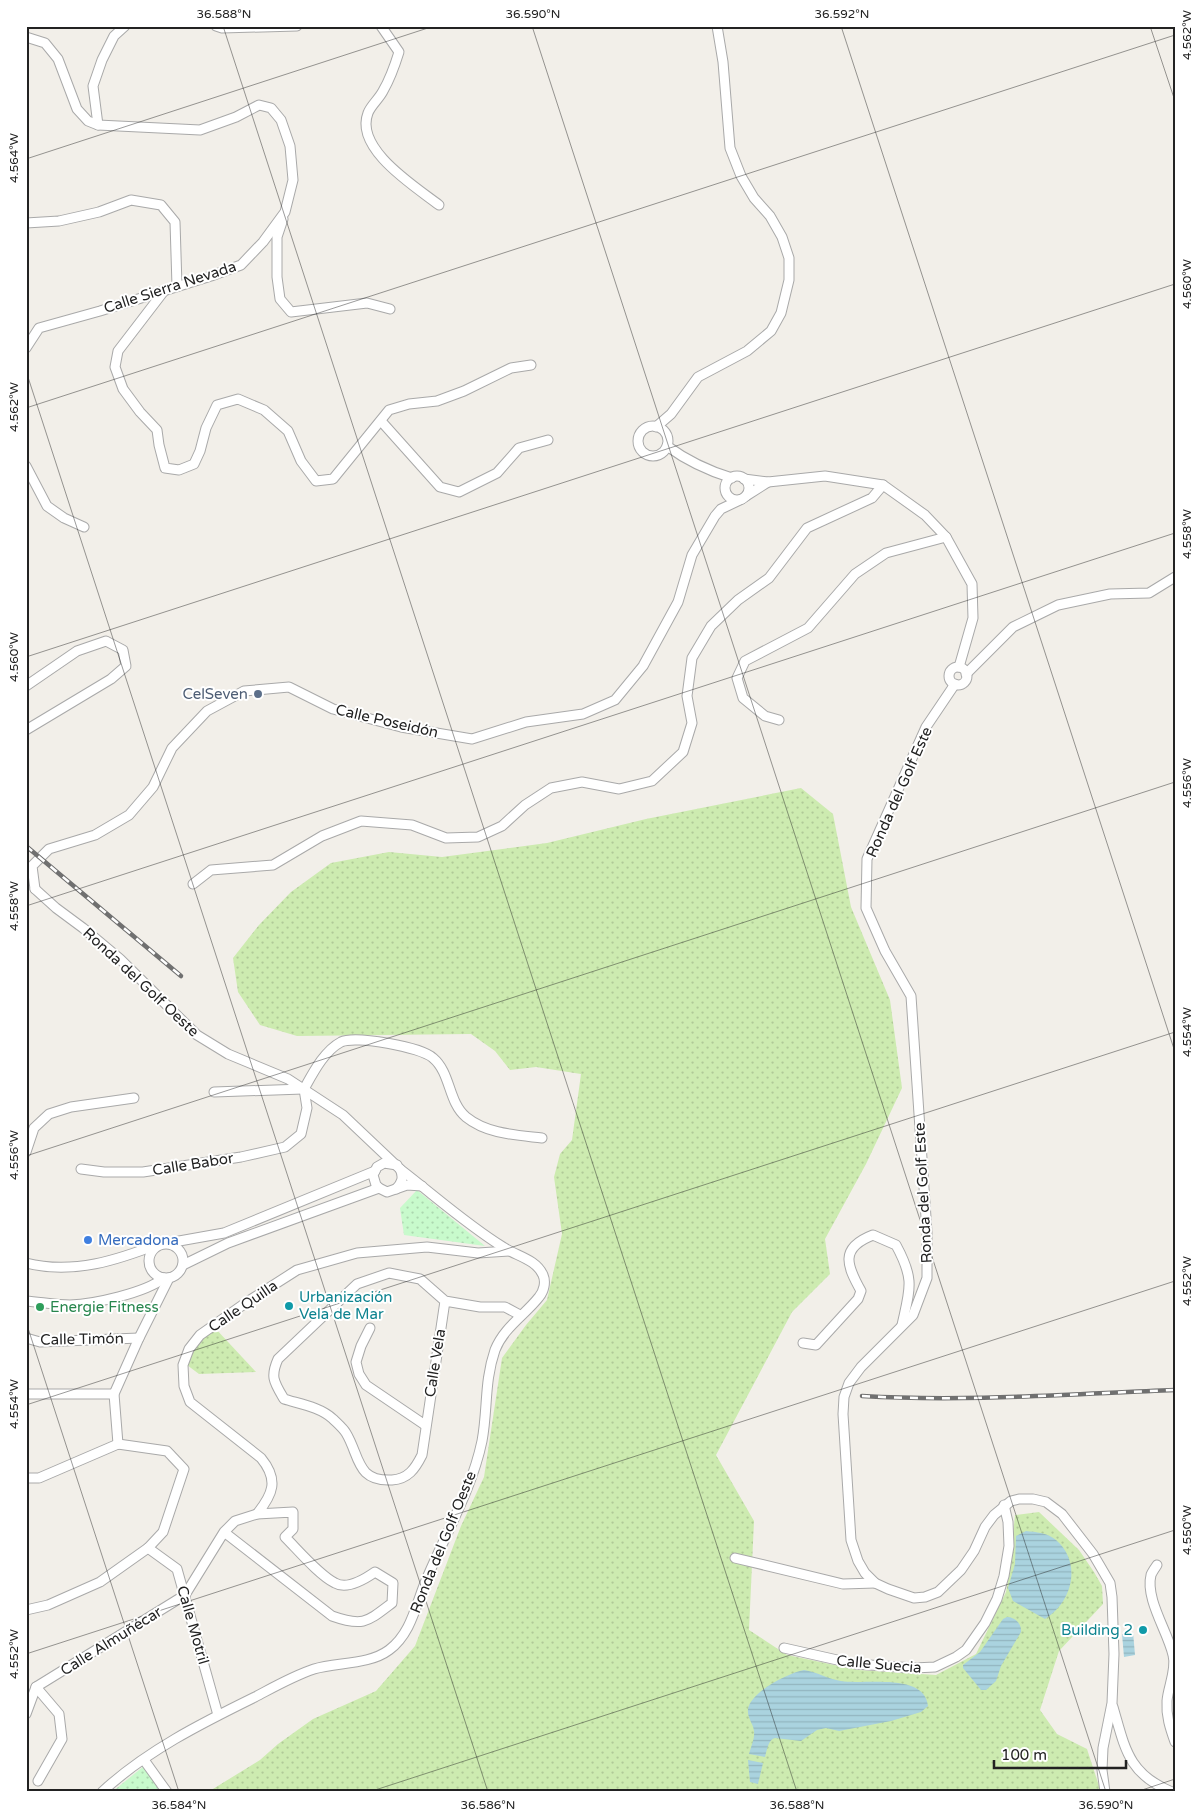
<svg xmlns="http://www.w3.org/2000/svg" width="1201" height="1818" font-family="'Varela Round',sans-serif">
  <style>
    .grass { fill: url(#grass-dots) }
    .park { fill: url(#park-dots) }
    .water { fill: url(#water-rules) }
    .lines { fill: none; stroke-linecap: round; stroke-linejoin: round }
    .minor-casing { stroke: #a9a9a9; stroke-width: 11 }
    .minor { stroke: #fff; stroke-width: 9 }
    .rail-casing { stroke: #707070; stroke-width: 4.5 }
    .rail { stroke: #fff; stroke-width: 2.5; stroke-dasharray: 8; stroke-linecap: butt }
    .ticks { fill: none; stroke: #222; stroke-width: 1; stroke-opacity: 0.45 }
    .service-dot { fill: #5c6f8a; stroke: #fff; stroke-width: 2 }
    .shop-dot { fill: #3f7fe0; stroke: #fff; stroke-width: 2 }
    .culture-dot { fill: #0f9aa8; stroke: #fff; stroke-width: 2 }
    .leisure-dot { fill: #2e9e5b; stroke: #fff; stroke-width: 2 }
    .labels { text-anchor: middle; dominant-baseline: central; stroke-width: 4; stroke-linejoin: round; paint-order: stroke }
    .street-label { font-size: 15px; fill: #222; stroke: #fff }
    .service-label { font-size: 15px; fill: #4e5e75; stroke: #fff; text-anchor: end }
    .shop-label { font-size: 15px; fill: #366cbe; stroke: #fff; text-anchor: start }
    .culture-label { font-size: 15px; fill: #0d838f; stroke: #fff; text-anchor: start }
    .leisure-label { font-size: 15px; fill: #27864d; stroke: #fff; text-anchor: start }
    .neatline { fill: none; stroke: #222; stroke-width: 2 }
    .ticks-label { font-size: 12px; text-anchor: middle; fill: #222 }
  </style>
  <defs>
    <pattern id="grass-dots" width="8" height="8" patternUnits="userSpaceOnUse" patternTransform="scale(1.25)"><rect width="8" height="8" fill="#cdebb0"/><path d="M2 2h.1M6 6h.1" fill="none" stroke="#b0c997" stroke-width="1.8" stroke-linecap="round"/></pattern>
    <pattern id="park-dots" width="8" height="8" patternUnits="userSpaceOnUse" patternTransform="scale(1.25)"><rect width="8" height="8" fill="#c8facc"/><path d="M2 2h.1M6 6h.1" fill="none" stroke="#acd6af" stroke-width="1.8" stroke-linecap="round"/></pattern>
    <pattern id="water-rules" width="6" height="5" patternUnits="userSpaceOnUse" patternTransform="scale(1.25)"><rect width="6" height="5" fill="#aad3df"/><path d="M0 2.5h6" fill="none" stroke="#92b5bf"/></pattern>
  </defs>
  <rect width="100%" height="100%" fill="#f2efe9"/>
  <!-- grass -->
  <g class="grass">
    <path d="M 801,788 L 833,814 L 851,907 L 890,1000 L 902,1088 L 866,1164 L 825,1239 L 830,1274 L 792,1312 L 716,1455 L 754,1521 L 749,1630 L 787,1655 L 858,1670 L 936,1675 L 976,1654 L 1006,1592 L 1009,1575 L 1015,1515 L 1039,1512 L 1079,1550 L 1094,1572 L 1102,1586 L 1103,1604 L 1059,1651 L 1040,1710 L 1057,1734 L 1087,1749 L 1101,1792 L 208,1792 L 260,1760 L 278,1744 L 313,1719 L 376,1691 L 415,1646 L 461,1526 L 484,1477 L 502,1358 L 526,1325 L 547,1300 L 562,1234 L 554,1177 L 560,1154 L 572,1140 L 581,1074 L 536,1067 L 510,1070 L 495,1051 L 471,1034 L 297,1036 L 260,1025 L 238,992 L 233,958 L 259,925 L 291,892 L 331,863 L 389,852 L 442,857 L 547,843 L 646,819 Z"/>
    <path d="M 215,1328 L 256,1372 L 199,1374 L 187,1365 C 191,1345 199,1339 215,1328 Z"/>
  </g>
  <!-- park -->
  <g class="park">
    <path d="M 417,1190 L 485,1246 L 404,1235 L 400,1208 Z"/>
    <path d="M 144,1766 L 160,1792 L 112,1792 Z"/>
  </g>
  <!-- water -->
  <g class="water">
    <path d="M 1026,1531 C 1036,1532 1048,1533 1056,1540 C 1082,1562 1073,1602 1045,1619 L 1013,1601 L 1008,1588 L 1015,1564 L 1016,1536 Z"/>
    <path d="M 1007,1617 C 1015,1617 1022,1624 1021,1632 L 1001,1666 L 996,1681 L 986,1690 L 981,1690 L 963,1668 L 963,1665 L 980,1652 L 1003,1619 Z"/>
    <path d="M 1133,1632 L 1135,1655 L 1124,1657 L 1122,1634 Z"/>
    <path d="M 804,1670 C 817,1672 828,1679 841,1681 C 864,1685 925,1672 928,1706 L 921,1712 L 891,1721 L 839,1731 L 826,1728 L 817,1730 L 801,1741 L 775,1738 C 768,1740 767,1750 765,1757 L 749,1754 C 751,1747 755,1738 754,1731 C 753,1723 747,1718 748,1709 C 751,1692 788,1673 804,1670 Z"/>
    <path d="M 748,1760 L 763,1763 L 758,1784 L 750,1782 Z"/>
  </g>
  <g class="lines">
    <defs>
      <g id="minor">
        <path d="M 216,26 L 222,28 L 297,26"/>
        <path d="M 381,26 L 399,52 C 395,65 390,79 383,91 C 379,99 371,105 368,113 C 354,149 416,187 439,205"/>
        <path d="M 26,37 L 45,43 L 58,59 L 77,109 L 88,121 L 98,125 L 200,130 L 236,117 L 259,105 L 271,108 L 281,120 L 290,146 L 293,180 L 285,212 L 263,242 L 241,265 L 211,276 L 100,311 L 39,328 L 26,348"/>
        <path d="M 98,125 L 93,86 L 102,60 L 114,36 L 125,26"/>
        <path d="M 283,219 L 277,237 L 277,277 L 280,299 L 291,312 L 367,303 L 390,309"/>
        <path d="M 26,223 L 59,221 L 99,212 L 131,200 L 161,205 L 175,222 L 177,286"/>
        <path d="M 164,291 L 118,351 L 115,367 L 123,389 L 140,412 L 157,430 L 159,445 L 165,468 L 179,470 L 194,464 L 200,451 L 206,428 L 217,405 L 238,399 L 264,410 L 288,431 L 301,461 L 316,481 L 333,479 L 389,410 L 409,404 L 437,401 L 464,391 L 511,368 L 531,365"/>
        <path d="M 381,421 L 440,487 L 459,492 L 497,473 L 519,448 L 548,440"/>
        <circle cx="653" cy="441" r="15"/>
        <path d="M 656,427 L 671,414 L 698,377 L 747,351 L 771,331 L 781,313 L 789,280 L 789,258 L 782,237 L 770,216 L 754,198 L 741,176 L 730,148 L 723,62 L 717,26"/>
        <path d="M 667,446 C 686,460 709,471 732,478"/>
        <path d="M 26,466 L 47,506 L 64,518 L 84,527"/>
        <circle cx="737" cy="488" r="12"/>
        <path d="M 744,479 L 768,482 L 825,476 L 883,485 L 925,515 L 946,537 L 972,584 L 973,618 L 959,667"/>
        <path d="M 746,496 L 768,482"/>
        <circle cx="958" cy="676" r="9"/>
        <path d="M 966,674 L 1013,627 L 1058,605 L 1110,594 L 1149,593 L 1175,577"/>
        <path d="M 955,684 L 926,727 L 867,859 L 866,908 L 885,951 L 911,996 L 927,1232 L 927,1278 L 913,1315 L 861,1367 L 849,1383 L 844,1397 L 843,1414 L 851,1540 L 858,1561 L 865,1573 L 875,1583 L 888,1589 L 914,1598 L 925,1597 L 938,1592 L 961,1570 L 974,1551 L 985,1527 L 994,1515 L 1011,1501 L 1019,1499 L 1033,1499 L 1046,1502 L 1062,1514 L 1093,1554 L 1110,1583 L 1112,1597 L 1114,1654 L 1112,1703 L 1103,1748 L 1102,1770 L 1105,1792"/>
        <path d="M 26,686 L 77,651 L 106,641 L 123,650 L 126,666 L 111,679 L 26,730"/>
        <path d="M 779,720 L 765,716 L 743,698 L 737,678 L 745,661 L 808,628 L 855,574 L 886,553 L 946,537"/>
        <path d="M 193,884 L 211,870 L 273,865 L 322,836 L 361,821 L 412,825 L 446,838 L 478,837 L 502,826 L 525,805 L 551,788 L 582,782 L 619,789 L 652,781 L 683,752 L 692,723 L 687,696 L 692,658 L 711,626 L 738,600 L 769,578 L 807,528 L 872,498 L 883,485"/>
        <path d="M 35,889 L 32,866 L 49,849 L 95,835 L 129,815 L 153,787 L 172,748 L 207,711 L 244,691 L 289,687 L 333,709 L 401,727 L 472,739 L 526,722 L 583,714 L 615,700 L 643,666 L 678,602 L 692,555 L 715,516 L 721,509 L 742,499"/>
        <path d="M 35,889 L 56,908 L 83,928 L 120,959 L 197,1035 L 228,1054 L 288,1079 L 343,1115 L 400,1169 C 404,1177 402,1183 396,1189"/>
        <path d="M 214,1092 L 303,1089"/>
        <path d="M 26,1152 L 34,1128 L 49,1114 L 71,1107 L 134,1098"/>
        <path d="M 397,1165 L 384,1163 L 377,1167 L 373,1175 L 376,1185 L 379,1188 L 387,1192 L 407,1185 L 422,1186"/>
        <path d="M 81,1169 L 104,1172 L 143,1172 L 241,1157 L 285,1147 L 301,1134 L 307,1108 L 304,1089 C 313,1073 324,1051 341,1042 C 355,1035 421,1047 433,1058 C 451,1073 448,1102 466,1117 C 487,1134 516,1135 542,1138"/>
        <path d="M 168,1243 L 224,1233 L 375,1171"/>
        <circle cx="166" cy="1261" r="17"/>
        <path d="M 26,1263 C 73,1275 118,1260 161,1243"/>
        <path d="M 183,1265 L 228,1243 L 379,1188"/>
        <path d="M 26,1301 C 40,1302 56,1305 70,1305 C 94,1304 145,1293 164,1278"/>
        <path d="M 445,1301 L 422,1455 C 415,1469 408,1479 392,1480 C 356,1482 360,1456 346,1433 C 343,1428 337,1423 333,1419 C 320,1407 300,1404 284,1399 C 274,1382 270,1377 278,1359 L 357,1284 L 389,1273 L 420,1279 L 445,1301 L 480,1307 L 505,1307 L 520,1315"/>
        <path d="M 370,1328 L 361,1346 L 356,1362 L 359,1374 L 366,1385 L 425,1425"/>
        <path d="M 26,1338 L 40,1342 L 139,1338"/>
        <path d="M 803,1343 L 816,1345 L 858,1299 L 861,1291 C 847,1266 839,1248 873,1235 L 896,1245 C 915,1280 910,1288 902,1325"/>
        <path d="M 26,1394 L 114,1394"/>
        <path d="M 118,1444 L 114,1394 L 139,1338 L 169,1278"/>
        <path d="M 26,1478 L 39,1478 L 118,1444"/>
        <path d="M 257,1514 C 273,1494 279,1480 261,1458 L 190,1402 L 184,1386 L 183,1365 L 189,1349 L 200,1335 L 247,1302 L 297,1270 L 357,1253 L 427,1247 L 478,1253 L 509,1251"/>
        <path d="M 148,1548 L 177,1569 L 218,1715"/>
        <path d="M 735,1558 L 843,1584 L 875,1583"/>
        <path d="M 1157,1565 C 1155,1568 1152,1572 1151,1575 C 1145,1599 1168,1632 1173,1655 C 1177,1669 1168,1687 1167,1701 C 1166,1716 1170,1728 1175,1742"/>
        <path d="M 26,1610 L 48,1605 L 100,1582 L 148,1548 L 163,1532 L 184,1469 L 167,1451 L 118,1444"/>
        <path d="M 784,1648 L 855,1664 L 914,1668 L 935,1667 L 956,1657 L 966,1650 L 985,1623 L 997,1599 L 1004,1576 L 1009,1546 L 1008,1522 L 1004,1505"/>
        <path d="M 36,1687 L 59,1714 L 62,1739 L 38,1781"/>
        <path d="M 1113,1707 C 1125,1748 1128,1774 1172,1792"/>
        <path d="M 26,1714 L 36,1687 L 185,1595 L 224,1532 L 235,1521 L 257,1514 L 293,1512 L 293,1529 L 285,1537 C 298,1550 319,1575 335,1583 C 347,1590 365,1579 375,1572 L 393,1583 L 392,1603 C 367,1622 363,1627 332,1616 L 224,1532"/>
        <path d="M 144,1760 L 167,1792"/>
        <path d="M 102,1792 C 146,1751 202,1723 255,1697 C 274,1687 293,1676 314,1669 C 337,1662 369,1665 389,1650 C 412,1633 416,1603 427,1578 C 446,1533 472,1489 482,1441 C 488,1409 484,1382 495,1350 C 504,1327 525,1315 539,1297 C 544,1291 546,1282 543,1275 C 536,1259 516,1256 503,1247 C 466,1224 434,1195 400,1169"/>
      </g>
    </defs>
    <!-- minor casing -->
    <use href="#minor" class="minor-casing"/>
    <!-- minor -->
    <use href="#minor" class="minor"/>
    <defs>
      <g id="rail">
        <path d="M 26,846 L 181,976"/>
        <path d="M 862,1396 C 966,1402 1071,1394 1175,1390"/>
      </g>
    </defs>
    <!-- rail casing -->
    <use href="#rail" class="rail-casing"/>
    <!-- rail -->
    <use href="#rail" class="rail"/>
  </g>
  <!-- ticks -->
  <path class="ticks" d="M 223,26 L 797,1792M 532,26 L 1106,1792M 841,26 L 1175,1052M 1150,26 L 1175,101M 26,159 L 434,26M 26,371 L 488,1792M 26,408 L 1175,35M 26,657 L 1175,284M 26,906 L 1175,533M 26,1156 L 1175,782M 26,1322 L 179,1792M 26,1405 L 1175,1032M 26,1654 L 1175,1281M 369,1792 L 1175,1530M 1136,1792 L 1175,1779"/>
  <!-- markers -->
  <circle class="service-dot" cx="258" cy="694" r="5"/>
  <circle class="shop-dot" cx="88" cy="1240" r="5"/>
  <g class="culture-dot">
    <circle cx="289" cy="1306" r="5"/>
    <circle cx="1143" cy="1630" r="5"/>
  </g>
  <circle class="leisure-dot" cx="40" cy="1307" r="5"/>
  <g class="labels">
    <!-- street labels -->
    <g class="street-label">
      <text transform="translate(170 287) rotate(-18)">Calle Sierra Nevada</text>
      <text transform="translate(387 721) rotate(13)">Calle Poseidón</text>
      <text transform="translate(899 792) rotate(-66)">Ronda del Golf Este</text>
      <text transform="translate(141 982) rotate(43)">Ronda del Golf Oeste</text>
      <text transform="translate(193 1164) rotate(-9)">Calle Babor</text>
      <text transform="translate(923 1193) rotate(-93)">Ronda del Golf Este</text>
      <text transform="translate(243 1306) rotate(-34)">Calle Quilla</text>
      <text transform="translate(82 1339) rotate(-1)">Calle Timón</text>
      <text transform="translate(435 1363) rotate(-81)">Calle Vela</text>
      <text transform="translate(443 1542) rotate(-68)">Ronda del Golf Oeste</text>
      <text transform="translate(193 1625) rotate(74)">Calle Motril</text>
      <text transform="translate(111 1641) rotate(-32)">Calle Almuñécar</text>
      <text transform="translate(879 1664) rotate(5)">Calle Suecia</text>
    </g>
    <!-- service labels -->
    <g class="service-label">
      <text x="248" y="694">CelSeven</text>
    </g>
    <!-- shop labels -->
    <g class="shop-label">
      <text x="98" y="1240">Mercadona</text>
    </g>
    <!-- culture labels -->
    <g class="culture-label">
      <text x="299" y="1297">Urbanización<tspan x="299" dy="17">Vela de Mar</tspan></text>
      <text x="1133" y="1630" text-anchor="end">Building 2</text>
    </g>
    <!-- leisure labels -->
    <g class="leisure-label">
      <text x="50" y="1307">Energie Fitness</text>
    </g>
  </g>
  <!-- border -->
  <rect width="1201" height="1818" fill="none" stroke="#ffffff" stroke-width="55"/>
  <!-- scale -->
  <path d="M994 1760v8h132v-8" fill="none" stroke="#222222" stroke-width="2.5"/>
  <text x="1001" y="1760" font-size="15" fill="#222222" stroke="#ffffff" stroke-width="4" paint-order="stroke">100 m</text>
  <rect x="28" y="28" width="1146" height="1762" class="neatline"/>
  <g class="ticks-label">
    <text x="224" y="18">36.588°N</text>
    <text x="533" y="18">36.590°N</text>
    <text x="842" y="18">36.592°N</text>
    <text transform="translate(1187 35) rotate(-90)" y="4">4.562°W</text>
    <text transform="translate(14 158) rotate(-90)" y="4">4.564°W</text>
    <text transform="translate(1187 284) rotate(-90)" y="4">4.560°W</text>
    <text transform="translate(14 407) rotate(-90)" y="4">4.562°W</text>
    <text transform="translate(1187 534) rotate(-90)" y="4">4.558°W</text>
    <text transform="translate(14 657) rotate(-90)" y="4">4.560°W</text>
    <text transform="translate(1187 783) rotate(-90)" y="4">4.556°W</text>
    <text transform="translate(14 906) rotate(-90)" y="4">4.558°W</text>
    <text transform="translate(1187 1032) rotate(-90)" y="4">4.554°W</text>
    <text transform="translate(14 1155) rotate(-90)" y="4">4.556°W</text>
    <text transform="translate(1187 1281) rotate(-90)" y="4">4.552°W</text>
    <text transform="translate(14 1404) rotate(-90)" y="4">4.554°W</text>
    <text transform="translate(1187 1530) rotate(-90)" y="4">4.550°W</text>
    <text transform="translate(14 1654) rotate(-90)" y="4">4.552°W</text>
    <text x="179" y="1809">36.584°N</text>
    <text x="488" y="1809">36.586°N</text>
    <text x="797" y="1809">36.588°N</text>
    <text x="1106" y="1809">36.590°N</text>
  </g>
</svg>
